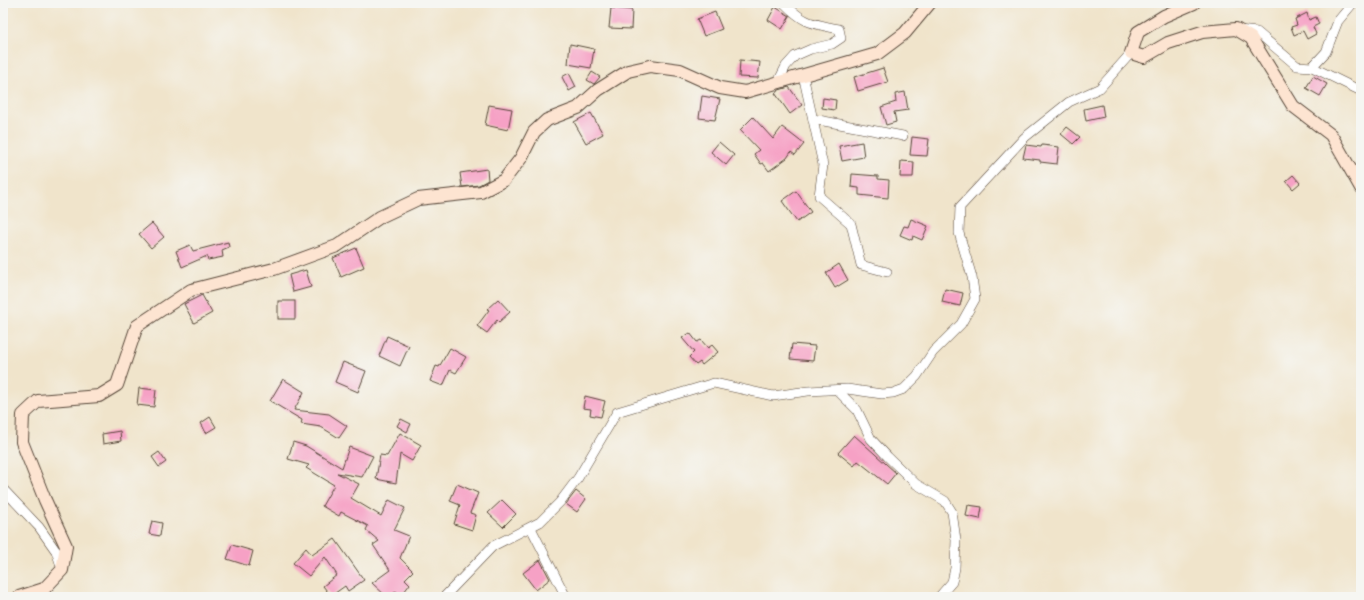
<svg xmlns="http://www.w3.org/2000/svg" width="1364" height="600" font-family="Mali,sans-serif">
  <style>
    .building { fill: #f6a1c5 }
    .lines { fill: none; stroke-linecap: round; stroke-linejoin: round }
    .street-casing { stroke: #564638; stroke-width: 10 }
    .secondary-casing { stroke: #564638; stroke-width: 14 }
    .street { stroke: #fff; stroke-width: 9 }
    .secondary { stroke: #fde4d1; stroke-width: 12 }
  </style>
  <rect width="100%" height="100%" fill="#f6f6f2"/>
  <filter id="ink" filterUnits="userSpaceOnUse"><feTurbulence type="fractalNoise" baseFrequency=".025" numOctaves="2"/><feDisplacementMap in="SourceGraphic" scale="8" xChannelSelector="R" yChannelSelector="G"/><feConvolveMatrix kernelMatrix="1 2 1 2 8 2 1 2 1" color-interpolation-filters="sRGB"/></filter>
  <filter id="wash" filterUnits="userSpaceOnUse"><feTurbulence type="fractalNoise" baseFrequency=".012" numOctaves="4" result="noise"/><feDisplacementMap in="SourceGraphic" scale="16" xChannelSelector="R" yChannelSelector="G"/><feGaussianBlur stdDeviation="0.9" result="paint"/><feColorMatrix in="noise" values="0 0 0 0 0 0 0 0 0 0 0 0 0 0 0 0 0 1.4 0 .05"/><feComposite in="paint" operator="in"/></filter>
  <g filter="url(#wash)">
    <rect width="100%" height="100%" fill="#f0e4cb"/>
    <g id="blocks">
      <!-- building -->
      <g class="building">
        <path d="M 775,7 L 790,16 L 782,29 L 768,20 Z"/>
        <path d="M 611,8 L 632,10 L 631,29 L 609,28 Z"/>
        <path d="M 715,12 L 722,29 L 704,36 L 697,19 Z"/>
        <path d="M 1307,13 L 1309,20 L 1316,17 L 1319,24 L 1313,27 L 1316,34 L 1307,39 L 1303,31 L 1294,35 L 1291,27 L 1297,25 L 1295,19 Z"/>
        <path d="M 570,44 L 594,49 L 591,68 L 568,64 Z"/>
        <path d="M 740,60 L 760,62 L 758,78 L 739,77 Z"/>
        <path d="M 883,68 L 888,82 L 858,91 L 854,77 Z"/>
        <path d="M 592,72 L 600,77 L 594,84 L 587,80 Z"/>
        <path d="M 569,73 L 576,87 L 569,91 L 562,77 Z"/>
        <path d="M 1313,76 L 1327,84 L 1320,96 L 1306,88 Z"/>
        <path d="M 789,87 L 802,105 L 790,114 L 775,93 L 779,90 Z"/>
        <path d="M 905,92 L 908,110 L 894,112 L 896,122 L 886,125 L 881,107 L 896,102 L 895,94 Z"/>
        <path d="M 702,96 L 720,99 L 715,120 L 699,118 Z"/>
        <path d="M 823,98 L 836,100 L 835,110 L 822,108 Z"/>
        <path d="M 489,105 L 512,109 L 508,130 L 485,125 Z"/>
        <path d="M 1102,105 L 1104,117 L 1086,121 L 1084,109 Z"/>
        <path d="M 591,113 L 603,134 L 586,143 L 574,122 Z"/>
        <path d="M 753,117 L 773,139 L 782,127 L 804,144 L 795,155 L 791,152 L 787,158 L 769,171 L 763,163 L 761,164 L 754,154 L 759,150 L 740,130 Z"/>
        <path d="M 1067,127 L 1080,137 L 1073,144 L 1061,134 Z"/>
        <path d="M 912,137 L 929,139 L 927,156 L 910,155 Z"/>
        <path d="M 719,142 L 734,155 L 726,165 L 711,152 Z"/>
        <path d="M 862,142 L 864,157 L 842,161 L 839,146 Z"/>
        <path d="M 1026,145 L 1041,147 L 1042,145 L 1059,147 L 1057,164 L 1040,162 L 1040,160 L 1023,158 Z"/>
        <path d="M 901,161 L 914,162 L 913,177 L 900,177 Z"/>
        <path d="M 487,169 L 488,180 L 479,185 L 462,187 L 460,173 Z"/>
        <path d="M 852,174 L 878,176 L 878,179 L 889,180 L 888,198 L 859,195 L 859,188 L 851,187 Z"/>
        <path d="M 1293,175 L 1300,183 L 1293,189 L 1286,181 Z"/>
        <path d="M 796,191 L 811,212 L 797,222 L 782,201 Z"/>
        <path d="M 911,219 L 928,226 L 922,240 L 913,236 L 912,240 L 900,235 L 904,226 L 908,227 Z"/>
        <path d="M 152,223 L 164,237 L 151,248 L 139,234 Z"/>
        <path d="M 228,242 L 229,247 L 222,250 L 223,257 L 208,260 L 207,256 L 182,267 L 176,251 L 190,245 L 193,251 Z"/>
        <path d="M 356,248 L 364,267 L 341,277 L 333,258 Z"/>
        <path d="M 839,264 L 848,280 L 835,288 L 826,273 Z"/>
        <path d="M 306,270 L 311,287 L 293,292 L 289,275 Z"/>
        <path d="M 945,289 L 963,293 L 960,306 L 942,302 Z"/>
        <path d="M 202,295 L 212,313 L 194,323 L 184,304 Z"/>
        <path d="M 498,299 L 510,312 L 499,322 L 497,320 L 487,333 L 477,326 L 489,310 L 487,309 Z"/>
        <rect x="278" y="301" width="17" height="18"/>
        <path d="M 690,333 L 697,342 L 701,340 L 708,348 L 712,345 L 718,352 L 702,365 L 700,362 L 696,365 L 689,357 L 694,352 L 682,338 Z"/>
        <path d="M 387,336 L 409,346 L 400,366 L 379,356 Z"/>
        <path d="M 792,344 L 815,346 L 813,361 L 790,359 Z"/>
        <path d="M 450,348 L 466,357 L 456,373 L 450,370 L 443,386 L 430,381 L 436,366 L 439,367 Z"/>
        <path d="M 343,362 L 366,371 L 358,392 L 335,382 Z"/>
        <path d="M 283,379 L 304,392 L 294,410 L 329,414 L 347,426 L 339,438 L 321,427 L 301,424 L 302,420 L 270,401 Z"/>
        <path d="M 139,388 L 156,390 L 154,407 L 137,405 Z"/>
        <path d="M 585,396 L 605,401 L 601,417 L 590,415 L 591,409 L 583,408 Z"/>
        <path d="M 210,417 L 216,427 L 206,433 L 201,423 Z"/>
        <path d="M 401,419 L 411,424 L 407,432 L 397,426 Z"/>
        <path d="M 120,431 L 121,441 L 103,444 L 102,434 Z"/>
        <path d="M 400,433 L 421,445 L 412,461 L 400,454 L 396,483 L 376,479 L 380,455 L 387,456 Z"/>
        <path d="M 854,435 L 896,473 L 887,484 L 858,461 L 854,466 L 838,453 Z"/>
        <path d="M 293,442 L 306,446 L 342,468 L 349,447 L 373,456 L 362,477 L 337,473 L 359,484 L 351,498 L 381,516 L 389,500 L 405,508 L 394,530 L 409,536 L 400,558 L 413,571 L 405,579 L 410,584 L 401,596 L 396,591 L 390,597 L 387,597 L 372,583 L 390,570 L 373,545 L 379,541 L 366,530 L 368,526 L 341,512 L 339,516 L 322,506 L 334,485 L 306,468 L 309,465 L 288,459 Z"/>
        <path d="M 159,452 L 166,462 L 159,467 L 152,457 Z"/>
        <path d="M 457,484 L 478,493 L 470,513 L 476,515 L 472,530 L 454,524 L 460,505 L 450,501 Z"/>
        <path d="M 576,491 L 586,499 L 577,512 L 566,504 Z"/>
        <path d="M 502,500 L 516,514 L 503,527 L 488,513 Z"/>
        <path d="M 968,505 L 982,507 L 980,519 L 966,516 Z"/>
        <path d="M 152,521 L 162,523 L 160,536 L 149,534 Z"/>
        <path d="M 335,539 L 364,580 L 348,591 L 345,586 L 331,596 L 323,586 L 337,575 L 325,557 L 309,576 L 293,563 L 306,548 L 312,555 Z"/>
        <path d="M 232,545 L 253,551 L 249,566 L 227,559 Z"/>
        <path d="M 540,560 L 550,579 L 536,590 L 523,573 Z"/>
      </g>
    </g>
  </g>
  <g filter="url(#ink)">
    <use href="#blocks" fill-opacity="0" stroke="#564638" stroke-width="1"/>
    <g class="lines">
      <defs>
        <g id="street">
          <path d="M 1239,30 L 1257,32 L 1297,66 L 1312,67 L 1326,52 L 1338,21 L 1353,3"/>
          <path d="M 1312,67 L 1361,91"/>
          <path d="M 803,75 L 823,165 L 819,196 L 851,224 L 861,265 L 887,272"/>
          <path d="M 778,82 L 786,66 L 795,56 L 811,49 L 832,44 L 841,38 L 839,29 C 811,23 806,25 784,3"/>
          <path d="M 813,119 L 903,136"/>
          <path d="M 837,390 L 857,410 L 871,439 L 888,457 L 916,484 L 945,501 L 952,512 L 956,540 L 955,568 L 952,582 L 939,597"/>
          <path d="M 3,489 L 39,527 L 56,551 L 62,569"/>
          <path d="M 531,528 L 566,597"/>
          <path d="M 444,597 L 493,546 L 540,522 L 560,502 L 578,478 L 617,412 L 714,383 L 773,396 L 808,391 L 847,389 L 882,394 L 893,393 L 904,389 L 917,376 L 933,352 L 961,324 L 975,299 L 972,277 L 959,233 L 960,207 L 1024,138 L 1069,102 L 1100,88 L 1131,53"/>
        </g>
        <g id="secondary">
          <path d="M 1194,3 L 1164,16 L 1138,32 L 1131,53 L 1144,57 L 1168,43 L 1202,32 L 1236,29 L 1251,38 L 1293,106 L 1331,135 L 1361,188"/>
          <path d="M 19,597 L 44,589 L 62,570 L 66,546 L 45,500 L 22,442 L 23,415 L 38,401 L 99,396 L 117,385 L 137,326 L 191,290 L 274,269 L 337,246 L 380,217 L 418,199 L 481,192 L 504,180 L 521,158 L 534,132 L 547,120 L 578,108 L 598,90 L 628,71 L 650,66 L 680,70 L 720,88 L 745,92 L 877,54 L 905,33 L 930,3"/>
        </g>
      </defs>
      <!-- street casing -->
      <use href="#street" class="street-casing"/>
      <!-- secondary casing -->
      <use href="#secondary" class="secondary-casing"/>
      <!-- street -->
      <use href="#street" class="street"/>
      <!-- secondary -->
      <use href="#secondary" class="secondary"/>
    </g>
  </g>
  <!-- margin -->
  <rect width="1364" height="600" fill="none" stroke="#f6f6f2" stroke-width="16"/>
</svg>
